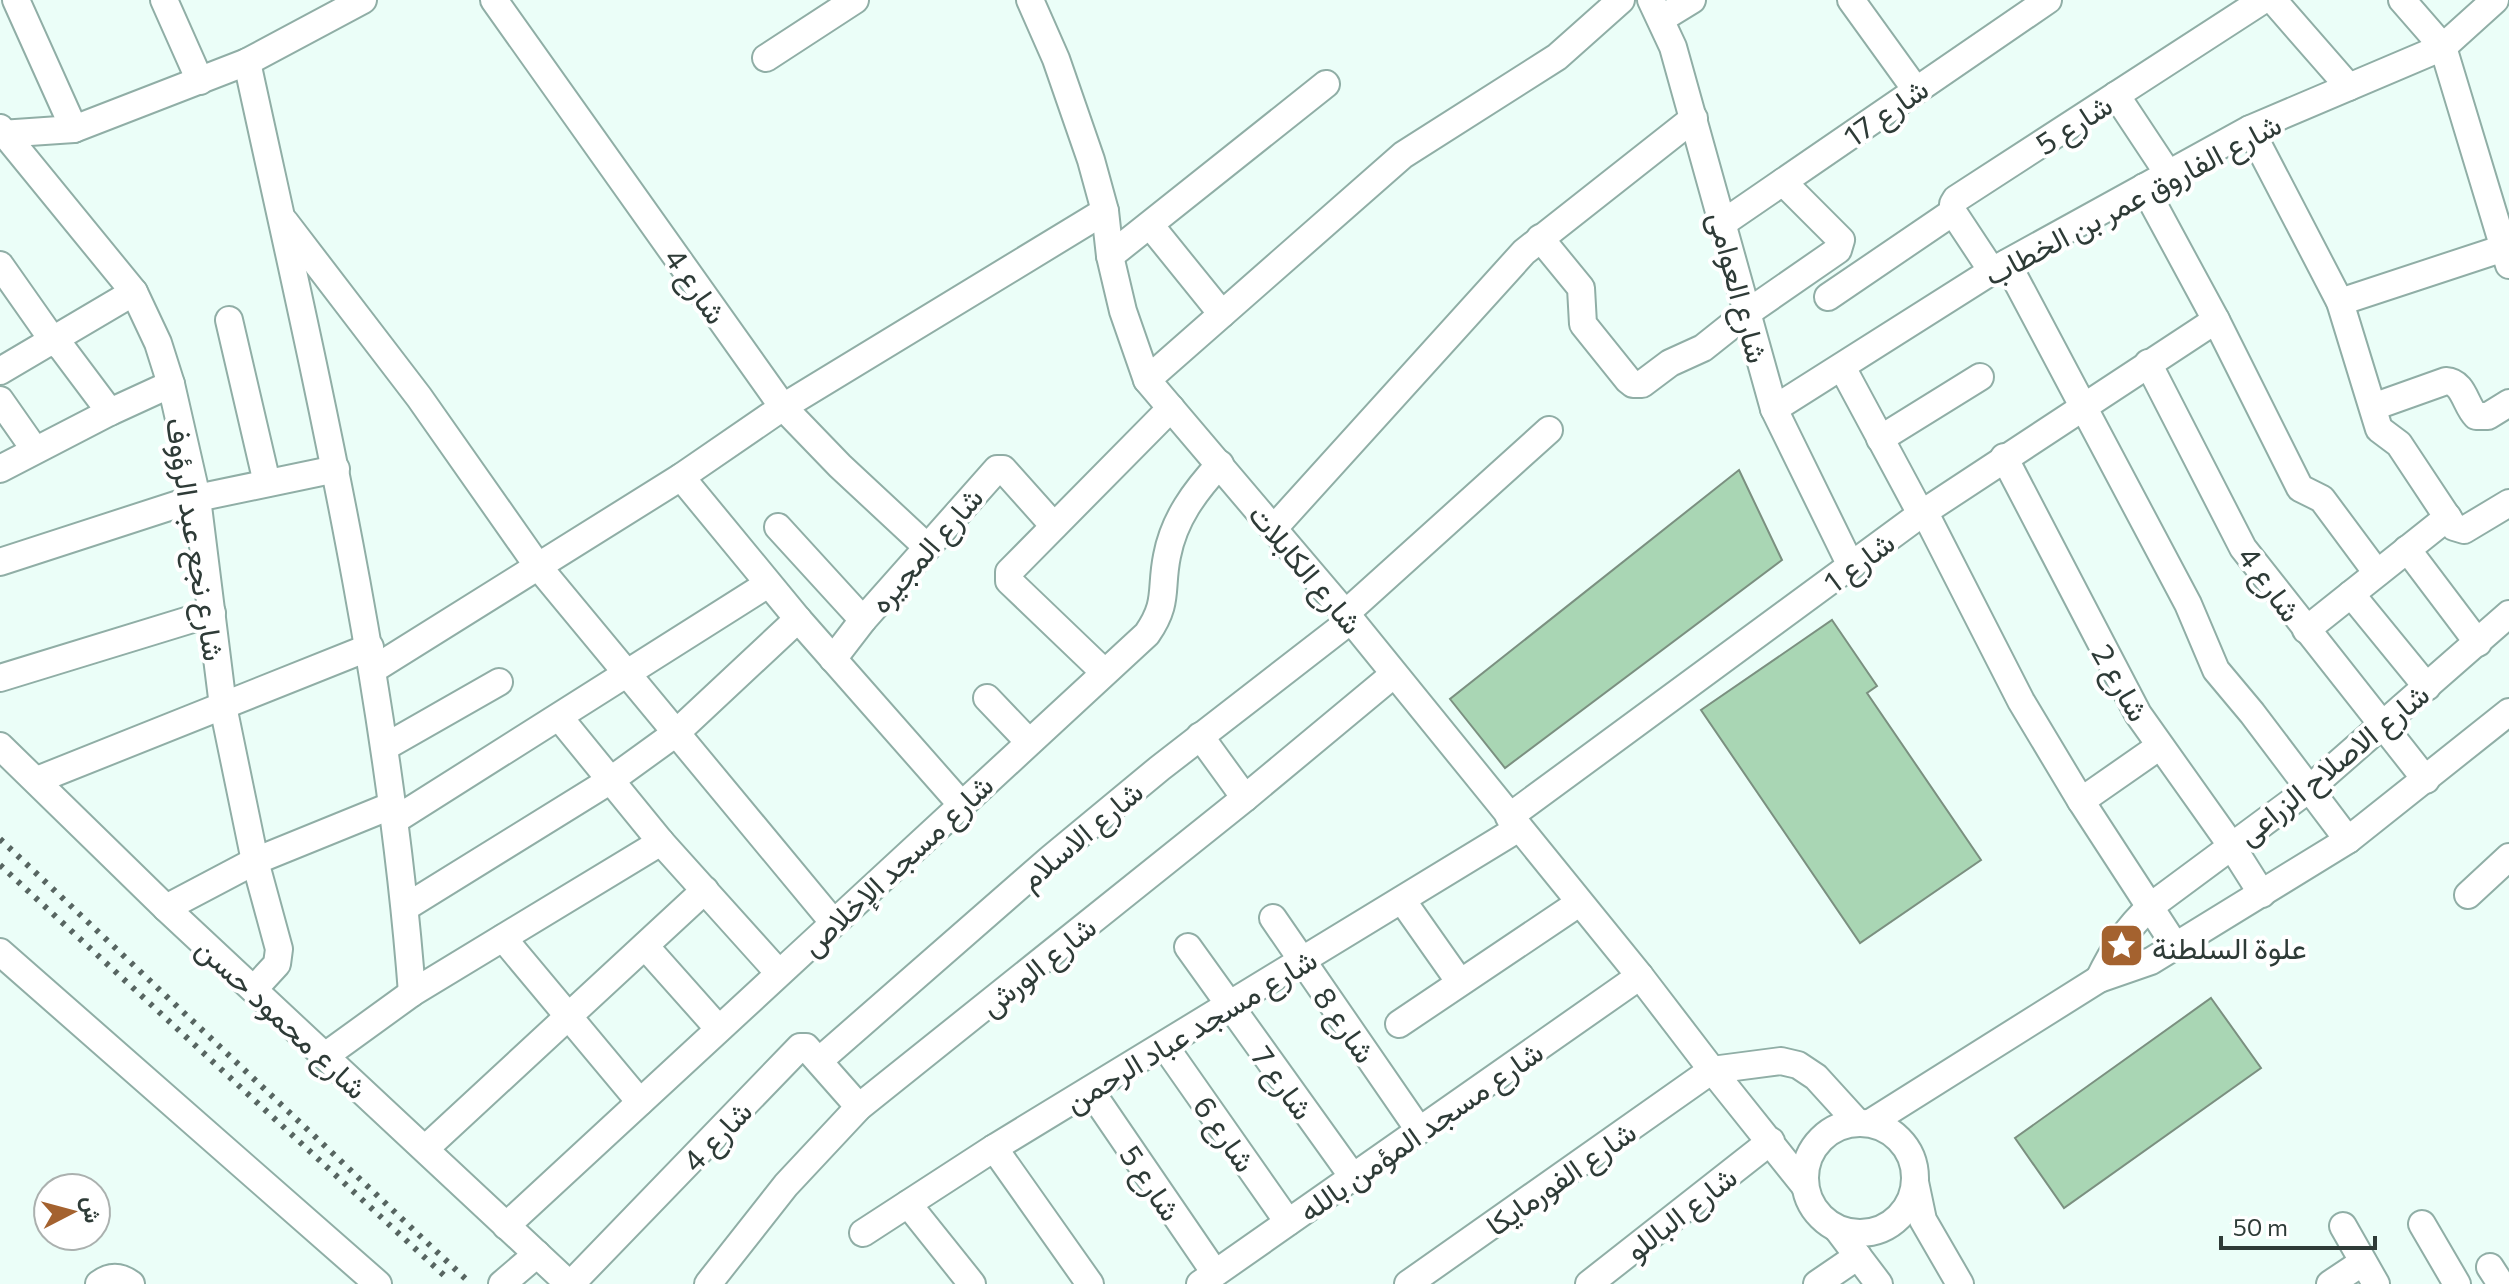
<svg xmlns="http://www.w3.org/2000/svg" width="2509" height="1284" font-family="Commissioner,Vazirmatn,sans-serif">
  <style>
    .building { fill: #a9d6b4; stroke: #7b9080; stroke-width: 2 }
    .lines { fill: none; stroke-linecap: round; stroke-linejoin: round }
    .minor-casing { stroke: #90aea6; stroke-width: 30 }
    .minor { stroke: #fff; stroke-width: 26 }
    .rail { stroke: #576561; stroke-width: 6; stroke-dasharray: 4 8; stroke-linecap: butt }
    .labels { text-anchor: middle; dominant-baseline: central; stroke-width: 8; stroke-linejoin: round; paint-order: stroke }
    .street-label { font-size: 30px; fill: #2e3b37; stroke: #fff }
    .poi-label { font-size: 30px; fill: #2e3b37; stroke: #fff; text-anchor: start }
  </style>
  <rect width="100%" height="100%" fill="#ebfef8"/>
  <!-- building -->
  <g class="building">
    <path d="M 1739,470 L 1782,560 L 1505,768 L 1450,699 Z"/>
    <path d="M 1832,620 L 1877,686 L 1867,693 L 1981,860 L 1860,943 L 1701,710 Z"/>
    <path d="M 2211,998 L 2261,1068 L 2064,1208 L 2015,1138 Z"/>
  </g>
  <g class="lines">
    <defs>
      <g id="minor">
        <path d="M 16,0 L 74,129"/>
        <path d="M 164,0 L 200,81"/>
        <path d="M 494,0 L 783,407 L 840,466 L 927,547"/>
        <path d="M 1030,0 L 1056,59 L 1091,160 L 1105,211 L 1110,256 L 1123,311 L 1147,380 L 1351,620 L 1640,976 L 1712,1070 L 1804,1185"/>
        <path d="M 1651,0 L 1673,47 L 1774,409 L 1851,566"/>
        <path d="M 1851,0 L 1916,90"/>
        <path d="M 2273,0 L 2349,87"/>
        <path d="M 2402,0 L 2443,47 L 2509,265"/>
        <path d="M 1661,19 L 1692,0"/>
        <path d="M 766,58 L 855,0"/>
        <path d="M 247,62 C 314,370 388,677 412,993"/>
        <path d="M 2116,95 L 2169,175"/>
        <path d="M 0,128 L 134,292 L 158,343 L 171,384 L 197,498 L 223,706 L 255,861 L 279,949 L 277,964 L 254,989"/>
        <path d="M 2250,129 L 2340,302 L 2379,429 L 2399,444 L 2454,527 L 2464,530 L 2509,503"/>
        <path d="M 0,134 L 74,129 L 247,62 L 363,0"/>
        <path d="M 2144,187 L 2216,320 L 2300,488 L 2322,499 L 2377,573"/>
        <path d="M 285,222 L 419,397 L 537,565 L 833,922"/>
        <path d="M 1723,223 L 2048,0"/>
        <path d="M 1150,225 L 1222,314"/>
        <path d="M 1540,238 L 1581,288 L 1583,324 L 1628,380 L 1633,384 L 1642,384 L 1670,363 L 1703,348 L 1747,313 L 1838,250 L 1841,240 L 1783,182"/>
        <path d="M 1110,256 L 1326,84"/>
        <path d="M 2007,263 L 2188,604 L 2216,670 L 2252,713 L 2348,840"/>
        <path d="M 0,265 L 52,339 L 62,348 L 110,412"/>
        <path d="M 1992,271 L 1953,212 L 1953,204 L 1956,199 L 2263,0"/>
        <path d="M 1828,297 L 1953,212"/>
        <path d="M 2340,302 L 2504,248"/>
        <path d="M 229,320 L 267,483"/>
        <path d="M 2148,363 L 2243,548 L 2426,780"/>
        <path d="M 1842,367 L 1921,514"/>
        <path d="M 0,371 L 134,292"/>
        <path d="M 1147,380 L 1403,155 L 1557,57 L 1621,0"/>
        <path d="M 0,400 L 35,450"/>
        <path d="M 2373,407 L 2446,381 C 2464,382 2465,405 2476,416 L 2488,416 L 2509,403"/>
        <path d="M 1774,409 L 1992,271 L 2250,129 L 2443,47 L 2495,0"/>
        <path d="M 1880,439 L 1980,377"/>
        <path d="M 2004,457 L 2138,714 L 2231,845 L 2262,894"/>
        <path d="M 0,469 L 110,412 L 171,384"/>
        <path d="M 681,477 L 798,619 L 961,804"/>
        <path d="M 1924,511 L 2021,701 L 2081,801 L 2176,947"/>
        <path d="M 778,527 L 863,620"/>
        <path d="M 1275,527 L 1524,252 L 1694,118"/>
        <path d="M 2407,549 L 2478,643"/>
        <path d="M 0,562 L 197,498 L 336,469"/>
        <path d="M 2351,594 L 2427,687"/>
        <path d="M 1345,614 L 1549,430"/>
        <path d="M 2306,630 L 2448,517"/>
        <path d="M 833,659 L 863,620 L 997,469 L 1003,469 L 1054,526"/>
        <path d="M 374,669 L 681,477 L 783,407 L 1105,211"/>
        <path d="M 1104,672 L 1009,581 L 1009,572 L 1171,408"/>
        <path d="M 0,678 L 212,613"/>
        <path d="M 987,698 L 1029,742"/>
        <path d="M 559,717 L 661,842 L 778,972"/>
        <path d="M 1200,736 L 1245,798"/>
        <path d="M 0,746 L 166,908 L 569,1284"/>
        <path d="M 385,747 L 499,682"/>
        <path d="M 37,780 L 370,647"/>
        <path d="M 2081,801 L 2160,746"/>
        <path d="M 1509,817 L 1921,514 L 2216,320"/>
        <path d="M 395,820 L 768,584"/>
        <path d="M 2468,895 L 2509,857"/>
        <path d="M 1402,900 L 1459,981"/>
        <path d="M 406,907 L 611,780 L 676,733 L 798,619"/>
        <path d="M 166,908 L 255,861 L 393,805"/>
        <path d="M 1273,918 L 1419,1130"/>
        <path d="M 503,938 L 640,1102"/>
        <path d="M 645,946 L 718,1028"/>
        <path d="M 1188,947 L 1353,1177"/>
        <path d="M 0,952 L 378,1284"/>
        <path d="M 2099,979 C 2113,950 2127,928 2151,906 L 2309,789 L 2509,614"/>
        <path d="M 1399,1024 L 1579,903"/>
        <path d="M 1164,1045 L 1288,1222"/>
        <path d="M 325,1056 L 412,993 L 661,842"/>
        <path d="M 820,1060 L 1050,859 L 1160,768 L 1351,620"/>
        <path d="M 1090,1090 L 1215,1273"/>
        <circle cx="1860" cy="1178" r="55"/>
        <path d="M 1870,1123 L 2099,979 L 2151,961 L 2348,840 L 2509,712"/>
        <path d="M 994,1148 L 1090,1284"/>
        <path d="M 425,1149 L 705,890"/>
        <path d="M 1915,1182 L 1923,1220 L 1960,1284"/>
        <path d="M 908,1204 L 972,1284"/>
        <path d="M 2422,1224 L 2457,1284"/>
        <path d="M 506,1226 L 1147,634 C 1169,602 1160,590 1167,556 C 1174,519 1195,491 1220,464"/>
        <path d="M 2343,1226 L 2376,1284"/>
        <path d="M 1838,1230 L 1879,1284"/>
        <path d="M 863,1233 L 994,1148 L 1519,828"/>
        <path d="M 2490,1267 L 2501,1284"/>
        <path d="M 99,1284 C 111,1275 120,1276 131,1284"/>
        <path d="M 502,1284 L 537,1254"/>
        <path d="M 571,1284 L 800,1047 L 806,1047 L 859,1107"/>
        <path d="M 708,1284 L 786,1185 L 859,1107 L 1245,798 L 1393,675"/>
        <path d="M 1200,1284 L 1640,976"/>
        <path d="M 1408,1284 L 1712,1070 L 1781,1061 L 1798,1065 L 1816,1077 L 1857,1122"/>
        <path d="M 1589,1284 L 1771,1141"/>
        <path d="M 1817,1284 L 1858,1256"/>
        <path d="M 2330,1284 L 2363,1262"/>
      </g>
    </defs>
    <!-- minor casing -->
    <use href="#minor" class="minor-casing"/>
    <!-- minor -->
    <use href="#minor" class="minor"/>
    <!-- rail -->
    <g class="rail">
      <path d="M 0,839 L 471,1284"/>
      <path d="M 0,865 L 448,1279"/>
    </g>
  </g>
  <!-- icons -->
  <defs>
    <symbol id="sight-square" viewBox="-11 -11 22 22"><rect x="-9" y="-9" width="18" height="18" rx="4" fill="#a4622f" stroke="#fff"/><path d="M0-6L1.8-2.2L6-1.7L2.9 1.2L3.7 5.4L0 3.3L-3.7 5.4L-2.9 1.2L-6-1.7L-1.8-2.2Z" fill="#fff"/></symbol>
  </defs>
  <g fill-rule="evenodd">
    <use href="#sight-square" x="2096" y="920" width="51" height="51"/>
  </g>
  <g class="labels">
    <!-- street labels -->
    <g class="street-label">
      <text transform="translate(1885 111) rotate(-35)">شارع 17</text>
      <text transform="translate(2073 123) rotate(-33)">شارع 5</text>
      <text transform="translate(2132 198) rotate(-28)">شارع الفاروق عمر بن الخطاب</text>
      <text transform="translate(697 285) rotate(55)">شارع 4</text>
      <text transform="translate(1740 287) rotate(75)">شارع العوامى</text>
      <text transform="translate(197 539) rotate(81)">شارع نجع عبد الرؤوف</text>
      <text transform="translate(925 549) rotate(-49)">شارع المجيره</text>
      <text transform="translate(1858 561) rotate(-37)">شارع 1</text>
      <text transform="translate(1307 568) rotate(50)">شارع الكابلات</text>
      <text transform="translate(2271 583) rotate(54)">شارع 4</text>
      <text transform="translate(2122 682) rotate(60)">شارع 2</text>
      <text transform="translate(2332 763) rotate(-39)">شارع الاصلاح الزراعى</text>
      <text transform="translate(1080 834) rotate(-40)">شارع الاسلام</text>
      <text transform="translate(896 864) rotate(-43)">شارع مسجد الإخلاص</text>
      <text transform="translate(1037 965) rotate(-39)">شارع الورش</text>
      <text transform="translate(283 1017) rotate(43)">شارع محمود حسن</text>
      <text transform="translate(1346 1024) rotate(55)">شارع 8</text>
      <text transform="translate(1190 1029) rotate(-31)">شارع مسجد عباد الرحمن</text>
      <text transform="translate(1284 1082) rotate(54)">شارع 7</text>
      <text transform="translate(1420 1130) rotate(-35)">شارع مسجد المؤمن بالله</text>
      <text transform="translate(1226 1133) rotate(55)">شارع 6</text>
      <text transform="translate(716 1135) rotate(-46)">شارع 4</text>
      <text transform="translate(1560 1177) rotate(-35)">شارع الفورمايكا</text>
      <text transform="translate(1152 1182) rotate(56)">شارع 5</text>
      <text transform="translate(1680 1212) rotate(-38)">شارع الباللو</text>
    </g>
    <!-- poi labels -->
    <g class="poi-label">
      <text x="2152" y="946">علوة السلطنة</text>
    </g>
  </g>
  <!-- north arrow -->
  <g transform="translate(72 1212) rotate(84)"><circle r="38" fill="#ffffff" stroke="#abb1af" stroke-width="2"/>
  <path d="M0-6L14 30L0 20L-14 30Z" fill="#a4622f"/>
  <text y="-12" font-size="22" font-weight="bold" text-anchor="middle" fill="#2e3b37">ش</text>
  </g>
  <!-- scale -->
  <path d="M2221 1236v12h154v-12" fill="none" stroke="#2e3b37" stroke-width="4"/>
  <text x="2233" y="1236" font-size="24" fill="#2e3b37" stroke="#ffffff" stroke-width="6" paint-order="stroke">50 m</text>
</svg>
